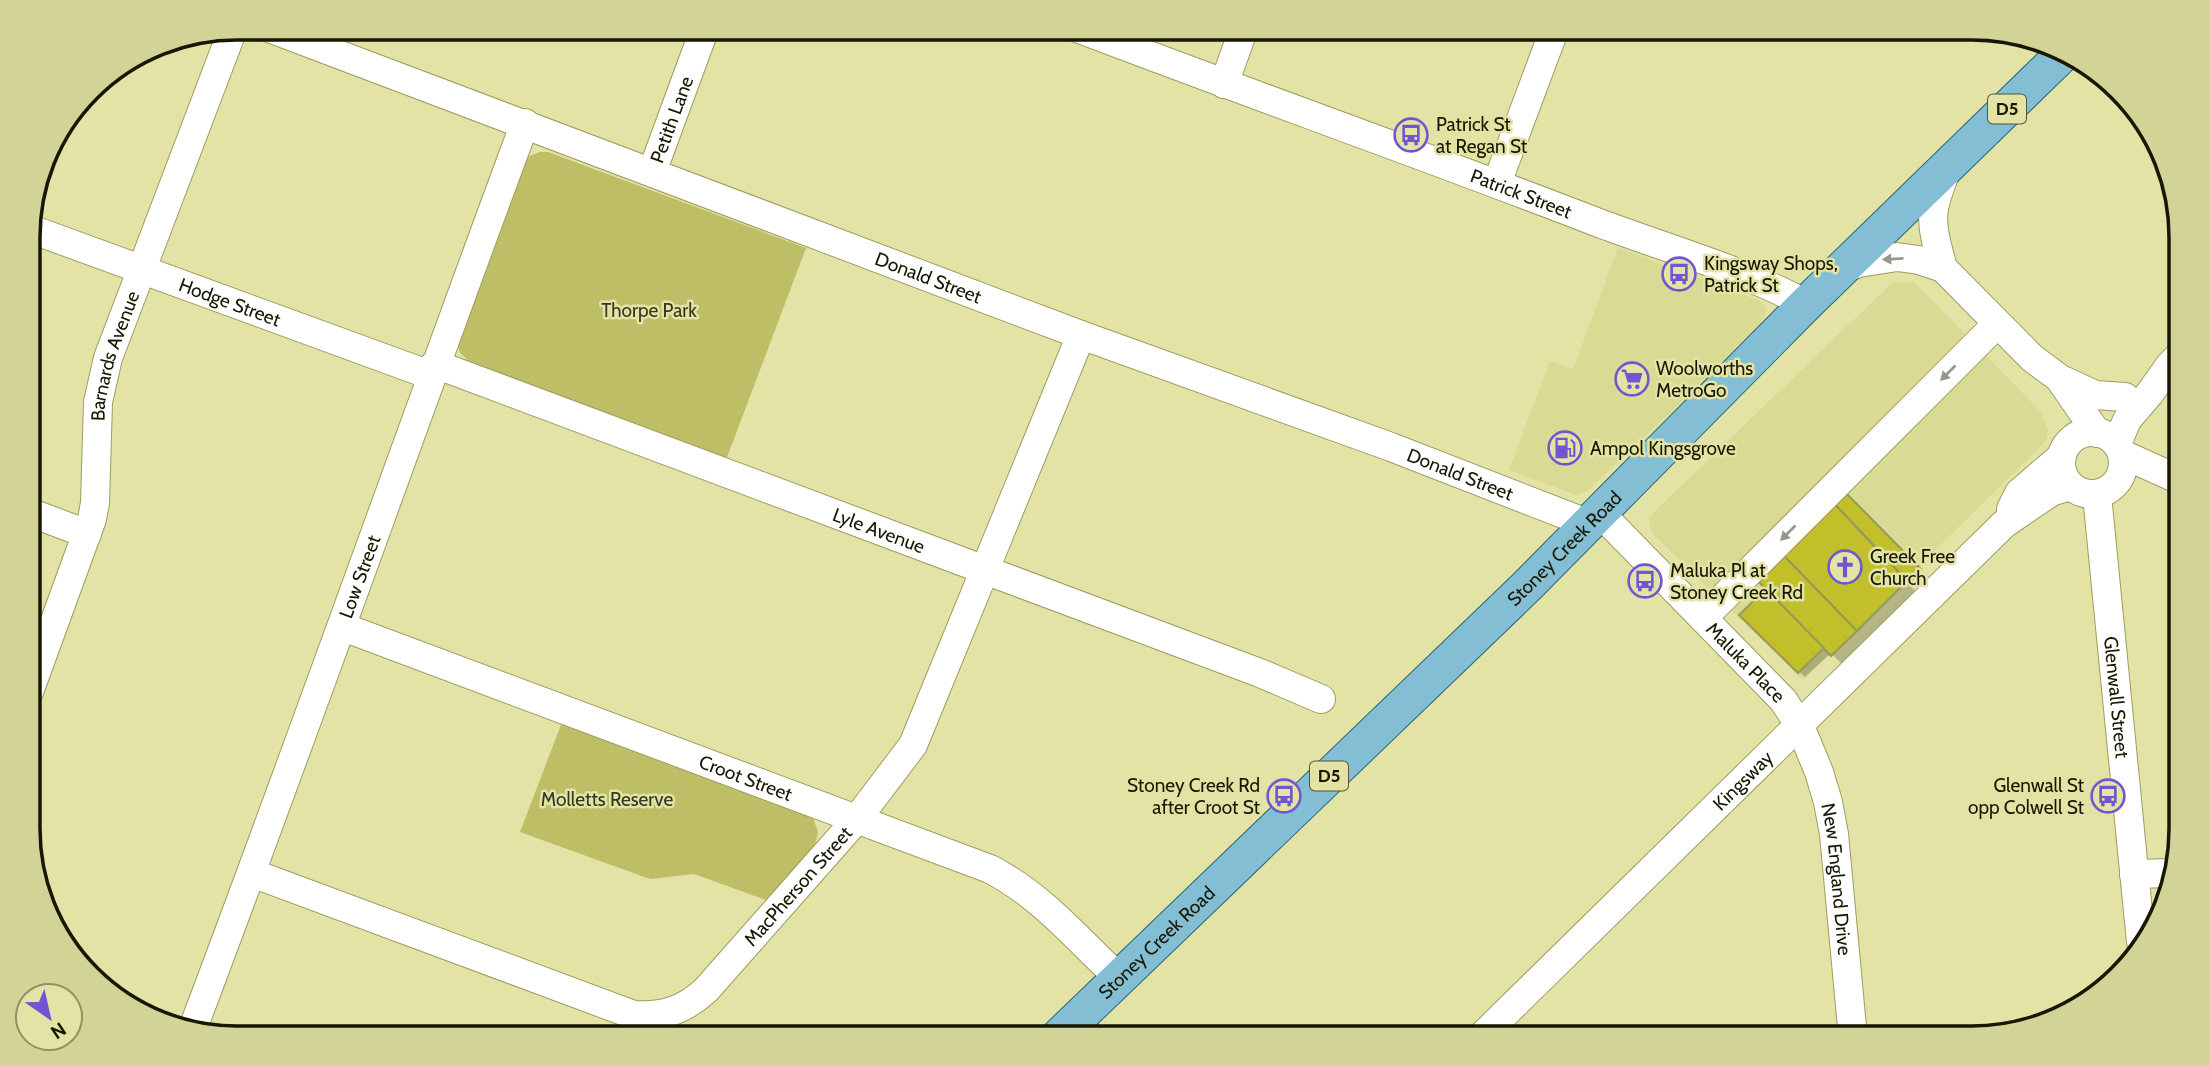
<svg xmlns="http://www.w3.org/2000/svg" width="2209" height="1066" font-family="Cabin,sans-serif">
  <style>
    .built { fill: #d9da93 }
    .green { fill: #bebe66 }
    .shadow { fill: #0003 }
    .building { fill: #c1bf2a; stroke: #97985c; stroke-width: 2 }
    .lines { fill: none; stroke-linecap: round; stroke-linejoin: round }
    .minor-casing { stroke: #9d9d61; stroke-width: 30 }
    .major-casing { stroke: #286879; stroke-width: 37 }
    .minor { stroke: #fff; stroke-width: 28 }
    .major { stroke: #83bed5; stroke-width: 35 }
    .oneway { fill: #97978d }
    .labels { text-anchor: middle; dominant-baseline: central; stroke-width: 5; stroke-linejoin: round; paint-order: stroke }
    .shield { fill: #e2e3a4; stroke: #553; stroke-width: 2 }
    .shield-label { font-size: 18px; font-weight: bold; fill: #181802 }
    .street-label { font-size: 19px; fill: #181802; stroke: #e2e3a4 }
    .poi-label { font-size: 19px; fill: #181802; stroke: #e2e3a4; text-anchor: start }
    .park-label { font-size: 19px; fill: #35361f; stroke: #e2e3a4 }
    .rim { fill: none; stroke: #181802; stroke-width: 3.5 }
  </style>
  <rect width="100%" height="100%" fill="#e2e3a4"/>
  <!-- built -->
  <g class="built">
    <path d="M 1618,248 L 1758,300 L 1765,306 L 1766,313 L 1760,324 L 1673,410 L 1586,492 L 1576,495 L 1509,470 L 1550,361 L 1573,369 Z"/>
    <path d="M 1893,282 L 1914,282 L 2041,412 L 2048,430 L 2046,441 L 1803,680 L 1651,532 L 1649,517 Z"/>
  </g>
  <!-- green -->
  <g class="green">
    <path d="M 540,152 L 548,152 L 806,248 L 726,460 L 472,364 L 460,353 L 456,339 L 527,157 Z"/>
    <path d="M 564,717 L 812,815 L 818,832 L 815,845 L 769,901 L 694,874 L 650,879 L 520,832 Z"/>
  </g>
  <!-- shadow -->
  <path class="shadow" d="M 1844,494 L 1922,572 L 1909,584 L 1919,595 L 1842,664 L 1831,653 L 1805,677 L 1741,615 L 1774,600 L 1757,578 Z"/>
  <!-- building -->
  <g class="building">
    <path d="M 1844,491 L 1921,569 L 1907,581 L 1833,502 Z"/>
    <path d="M 1829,498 L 1907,581 L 1857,631 L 1777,549 Z"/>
    <path d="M 1781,553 L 1857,631 L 1831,656 L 1755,578 Z"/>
    <path d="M 1766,589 L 1824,648 L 1798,673 L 1739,615 Z"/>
  </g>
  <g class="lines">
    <defs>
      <g id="minor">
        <path id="s1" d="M 269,28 L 1081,335 L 1391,447 L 1589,524"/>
        <path id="s2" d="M 1077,28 C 1250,94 1426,156 1599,223 C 1668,249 1741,269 1806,304"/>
        <path d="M 1224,84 L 1244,28"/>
        <path id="s3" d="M 652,172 L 705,28"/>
        <path d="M 1497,183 L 1555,28"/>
        <path id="s4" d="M 28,228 L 430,375"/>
        <path d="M 1943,268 C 1930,220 1928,214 1948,167"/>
        <path d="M 1843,269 L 1859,263 L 1897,257 L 1919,260 L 1943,268 L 2032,358 L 2059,378 L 2097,433"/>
        <path id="s5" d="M 435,364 L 1260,673 L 1321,699"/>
        <path d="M 2065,381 L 2095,395 L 2125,397"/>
        <circle cx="2092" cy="463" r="31"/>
        <path d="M 2117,444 L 2127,420 L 2150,393 L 2170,365 L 2180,355"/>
        <path d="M 2122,454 L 2180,480"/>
        <path id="s6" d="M 2097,495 L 2141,942"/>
        <path d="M 2011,509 L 2019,493 L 2062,456"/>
        <path d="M 29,512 L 87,534"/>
        <path id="s7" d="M 1599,512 L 1783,700 L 1800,726 L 1819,772 L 1828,802 L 1834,834 L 1853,1038"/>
        <path d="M 1703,618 L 1997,324"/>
        <path id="s8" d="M 343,627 L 990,869 C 1042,896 1076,938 1118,977"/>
        <path id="s9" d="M 29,692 L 92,519 L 95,503 L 98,402 L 108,358 L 233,29"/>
        <path id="s10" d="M 252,873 L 634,1015 C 664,1017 684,1010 706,990 L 857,819 L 913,745 L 1081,335"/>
        <path d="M 2134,874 L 2171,873"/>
        <path id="s11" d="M 193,1028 C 307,727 413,424 525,123"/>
        <path id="s12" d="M 1480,1038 L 2004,524 L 2051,492 L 2070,486"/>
      </g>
      <g id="major">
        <path id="s13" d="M 1057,1038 L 1527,586 L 1806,304 L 2066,51"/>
      </g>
    </defs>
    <!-- minor casing -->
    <use href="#minor" class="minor-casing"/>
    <!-- major casing -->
    <use href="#major" class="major-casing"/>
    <!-- minor -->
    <use href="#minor" class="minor"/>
    <!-- major -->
    <use href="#major" class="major"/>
  </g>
  <!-- one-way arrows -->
  <defs><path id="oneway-solid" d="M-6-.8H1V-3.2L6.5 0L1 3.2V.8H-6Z" transform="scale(1.75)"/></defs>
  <g class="oneway">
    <use href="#oneway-solid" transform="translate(1893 259) rotate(177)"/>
    <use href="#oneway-solid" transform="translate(1948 373) rotate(135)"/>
    <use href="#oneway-solid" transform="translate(1788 533) rotate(135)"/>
  </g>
  <!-- icons -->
  <defs>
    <symbol id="bus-ring" viewBox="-11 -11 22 22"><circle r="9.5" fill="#e2e3a4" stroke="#7056d0" stroke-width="1.5"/><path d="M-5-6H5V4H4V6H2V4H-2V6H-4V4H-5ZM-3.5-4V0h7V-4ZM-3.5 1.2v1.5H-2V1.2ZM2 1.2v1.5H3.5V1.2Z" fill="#7056d0"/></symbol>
    <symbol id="supermarket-ring" viewBox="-11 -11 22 22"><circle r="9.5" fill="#e2e3a4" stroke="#7056d0" stroke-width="1.5"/><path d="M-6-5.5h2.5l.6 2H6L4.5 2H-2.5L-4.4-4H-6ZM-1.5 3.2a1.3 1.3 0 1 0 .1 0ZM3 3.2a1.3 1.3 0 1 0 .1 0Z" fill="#7056d0"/></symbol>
    <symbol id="fuel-ring" viewBox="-11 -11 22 22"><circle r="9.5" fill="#e2e3a4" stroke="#7056d0" stroke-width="1.5"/><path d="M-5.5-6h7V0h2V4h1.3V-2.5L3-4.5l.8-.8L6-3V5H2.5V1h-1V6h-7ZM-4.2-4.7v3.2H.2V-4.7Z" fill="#7056d0"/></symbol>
    <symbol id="church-ring" viewBox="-11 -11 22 22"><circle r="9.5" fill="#e2e3a4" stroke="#7056d0" stroke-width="1.5"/><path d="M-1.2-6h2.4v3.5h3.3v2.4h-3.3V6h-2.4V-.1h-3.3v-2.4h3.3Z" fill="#7056d0"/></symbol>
  </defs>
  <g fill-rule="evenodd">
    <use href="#bus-ring" x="1392" y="116" width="38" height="38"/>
    <use href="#bus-ring" x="1660" y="255" width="38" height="38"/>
    <use href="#supermarket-ring" x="1613" y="360" width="38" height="38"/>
    <use href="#fuel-ring" x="1546" y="429" width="38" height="38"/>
    <use href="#church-ring" x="1826" y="548" width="38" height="38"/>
    <use href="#bus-ring" x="1626" y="562" width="38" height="38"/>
    <use href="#bus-ring" x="1265" y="777" width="38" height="38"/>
    <use href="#bus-ring" x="2089" y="777" width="38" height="38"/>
  </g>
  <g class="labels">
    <!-- shield labels -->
    <g class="shield">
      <rect x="1988" y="94.5" width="38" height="29" rx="5"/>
      <rect x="1310" y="761.5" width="38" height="29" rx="5"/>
    </g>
    <g class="shield-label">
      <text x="2007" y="109">D5</text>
      <text x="1329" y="776">D5</text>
    </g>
    <!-- street labels -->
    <g class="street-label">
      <text stroke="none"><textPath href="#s3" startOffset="56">Petith Lane</textPath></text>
      <text stroke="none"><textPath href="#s2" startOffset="474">Patrick Street</textPath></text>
      <text stroke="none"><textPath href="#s1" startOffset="705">Donald Street</textPath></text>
      <text stroke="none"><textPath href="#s4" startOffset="215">Hodge Street</textPath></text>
      <text stroke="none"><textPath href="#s9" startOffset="350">Barnards Avenue</textPath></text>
      <text stroke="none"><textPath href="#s1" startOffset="1272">Donald Street</textPath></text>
      <text stroke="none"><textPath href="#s5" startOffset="474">Lyle Avenue</textPath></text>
      <text stroke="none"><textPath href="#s13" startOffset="705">Stoney Creek Road</textPath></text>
      <text stroke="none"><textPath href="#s11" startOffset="481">Low Street</textPath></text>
      <text stroke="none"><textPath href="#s7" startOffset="210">Maluka Place</textPath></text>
      <text stroke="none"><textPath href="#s6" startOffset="203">Glenwall Street</textPath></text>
      <text stroke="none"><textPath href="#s8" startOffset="430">Croot Street</textPath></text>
      <text stroke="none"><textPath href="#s12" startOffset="368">Kingsway</textPath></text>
      <text stroke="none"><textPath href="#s7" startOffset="453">New England Drive</textPath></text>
      <text stroke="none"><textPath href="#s10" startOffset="625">MacPherson Street</textPath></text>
      <text stroke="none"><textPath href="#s13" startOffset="138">Stoney Creek Road</textPath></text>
    </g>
    <!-- poi labels -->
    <g class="poi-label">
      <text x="1436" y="124">Patrick St<tspan x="1436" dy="22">at Regan St</tspan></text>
      <text x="1704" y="263">Kingsway Shops,<tspan x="1704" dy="22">Patrick St</tspan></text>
      <text x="1656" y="368">Woolworths<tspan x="1656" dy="22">MetroGo</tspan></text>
      <text x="1590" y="448">Ampol Kingsgrove</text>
      <text x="1870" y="556">Greek Free<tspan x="1870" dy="22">Church</tspan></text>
      <text x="1670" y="570">Maluka Pl at<tspan x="1670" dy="22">Stoney Creek Rd</tspan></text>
      <text x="1260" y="785" text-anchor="end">Stoney Creek Rd<tspan x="1260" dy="22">after Croot St</tspan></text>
      <text x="2084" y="785" text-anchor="end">Glenwall St<tspan x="2084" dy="22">opp Colwell St</tspan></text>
    </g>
    <!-- park labels -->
    <g class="park-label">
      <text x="649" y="310">Thorpe Park</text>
      <text x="607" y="799">Molletts Reserve</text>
    </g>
  </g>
  <!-- crop -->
  <path d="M0 0H2209V1066H0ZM237 40H1972A197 197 0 0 1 2169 237V829A197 197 0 0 1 1972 1026H237A197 197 0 0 1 40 829V237A197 197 0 0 1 237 40Z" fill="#d2d397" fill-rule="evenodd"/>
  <path class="rim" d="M237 40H1972A197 197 0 0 1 2169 237V829A197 197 0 0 1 1972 1026H237A197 197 0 0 1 40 829V237A197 197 0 0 1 237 40Z"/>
  <!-- north arrow -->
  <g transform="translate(49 1017) rotate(146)"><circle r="33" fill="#e2e3a4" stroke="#919263" stroke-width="2"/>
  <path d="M0-5L12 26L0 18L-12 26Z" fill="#7056d0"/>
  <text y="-10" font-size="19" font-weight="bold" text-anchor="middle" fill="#181802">N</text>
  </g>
</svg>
